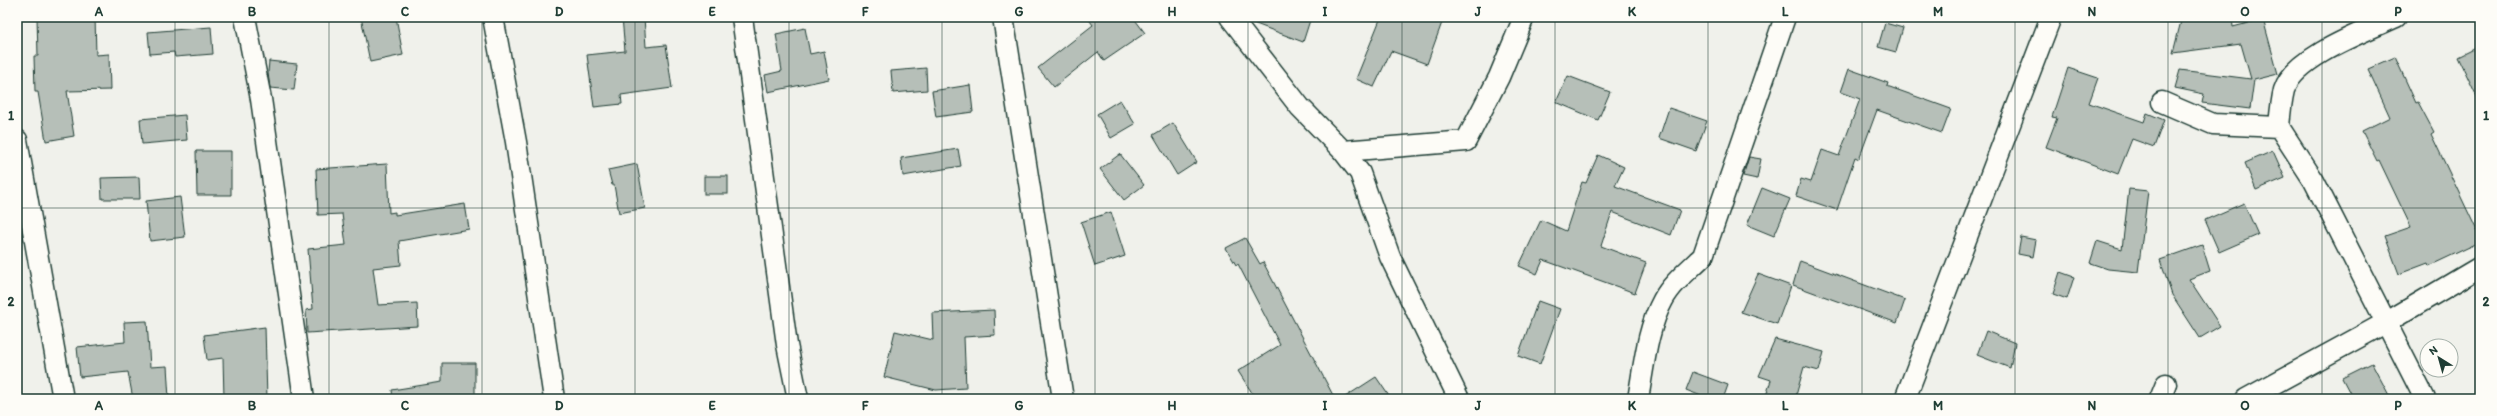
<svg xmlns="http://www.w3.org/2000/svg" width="2497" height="416" font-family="Itim,sans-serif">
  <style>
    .building { fill: #b6bfb8; stroke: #1f3d34 }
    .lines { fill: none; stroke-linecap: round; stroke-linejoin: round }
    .minor-casing { stroke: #1f3d34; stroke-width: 23 }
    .minor { stroke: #fdfcf7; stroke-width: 20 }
    .grid { fill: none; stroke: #1f3d34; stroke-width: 1; stroke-opacity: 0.55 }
    .neatline { fill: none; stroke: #1f3d34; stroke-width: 1.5 }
    .grid-label { font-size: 13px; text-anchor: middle; font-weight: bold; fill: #1f3d34 }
  </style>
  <rect width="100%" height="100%" fill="#f0f1eb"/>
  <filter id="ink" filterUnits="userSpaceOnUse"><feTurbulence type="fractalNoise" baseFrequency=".025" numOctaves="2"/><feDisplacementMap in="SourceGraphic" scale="8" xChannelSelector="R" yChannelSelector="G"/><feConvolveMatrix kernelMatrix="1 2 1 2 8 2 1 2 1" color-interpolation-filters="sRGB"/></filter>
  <g filter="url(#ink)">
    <!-- building -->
    <g class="building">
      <path d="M 37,17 L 95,17 L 96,55 L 109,54 L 110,90 L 67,91 L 74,136 L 46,141 L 38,92 L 35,92 L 34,56 L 38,56 Z"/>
      <path d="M 361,17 L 396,17 L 403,55 L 370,62 Z"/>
      <path d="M 622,17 L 644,17 L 646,47 L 666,45 L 672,88 L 621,95 L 622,104 L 594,107 L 587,55 L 625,51 Z"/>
      <path d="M 1087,17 L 1133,17 L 1145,33 L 1104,61 L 1098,52 L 1054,87 L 1038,68 L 1093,25 Z"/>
      <path d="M 1245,17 L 1311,17 L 1303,42 L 1248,21 Z"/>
      <path d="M 1381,17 L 1444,17 L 1427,64 L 1391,51 L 1374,87 L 1356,79 Z"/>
      <path d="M 2182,17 L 2194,19 L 2232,17 L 2233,27 L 2263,19 L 2278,74 L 2254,80 L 2250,109 L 2202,103 L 2204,94 L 2175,88 L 2180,70 L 2251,79 L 2241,44 L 2173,53 Z"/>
      <path d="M 1885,23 L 1903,28 L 1896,52 L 1878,47 Z"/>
      <path d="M 211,27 L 213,54 L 175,57 L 174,52 L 150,54 L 148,32 Z"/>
      <path d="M 805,28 L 810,54 L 824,51 L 829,79 L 768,92 L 765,75 L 782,71 L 776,34 Z"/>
      <path d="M 2480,46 L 2480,103 L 2458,57 Z"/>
      <path d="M 2395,57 L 2416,103 L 2418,102 L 2434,132 L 2431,134 L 2480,237 L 2480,242 L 2429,266 L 2428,263 L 2399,274 L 2385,236 L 2411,227 L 2379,160 L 2377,161 L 2362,131 L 2390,117 L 2368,69 Z"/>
      <path d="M 269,61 L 297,64 L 294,90 L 270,88 L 268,73 Z"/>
      <path d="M 926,68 L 927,90 L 893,93 L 891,71 Z"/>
      <path d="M 2068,68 L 2098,78 L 2089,103 L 2144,122 L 2147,113 L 2164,120 L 2154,147 L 2132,139 L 2118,174 L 2046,147 L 2057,118 L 2052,117 Z"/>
      <path d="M 1849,69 L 1888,83 L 1887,86 L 1951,109 L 1942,133 L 1877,110 L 1859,159 L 1855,157 L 1837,210 L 1796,196 L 1801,179 L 1811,182 L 1822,150 L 1839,156 L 1860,99 L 1841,92 Z"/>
      <path d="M 1568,76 L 1610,92 L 1598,120 L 1556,102 Z"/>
      <path d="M 970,85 L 973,112 L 936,117 L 932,91 Z"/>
      <path d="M 1120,100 L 1135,124 L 1111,138 L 1097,114 Z"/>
      <path d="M 1669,108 L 1707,121 L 1696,151 L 1659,138 Z"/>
      <path d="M 185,115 L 187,140 L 142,144 L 140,119 Z"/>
      <path d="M 1173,123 L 1197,162 L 1177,175 L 1153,135 Z"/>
      <path d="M 958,149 L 961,166 L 903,176 L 901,158 Z"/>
      <path d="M 196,151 L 231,151 L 231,195 L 197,195 Z"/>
      <path d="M 2273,151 L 2285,178 L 2256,190 L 2245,163 Z"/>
      <path d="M 1120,154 L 1144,185 L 1124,200 L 1100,169 Z"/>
      <path d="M 1598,155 L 1624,167 L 1615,186 L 1680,210 L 1671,235 L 1612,212 L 1601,246 L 1646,263 L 1635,293 L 1543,260 L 1537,274 L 1519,266 L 1541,220 L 1566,231 L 1582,182 L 1586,183 Z"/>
      <path d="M 1749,157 L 1761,159 L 1757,179 L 1743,176 Z"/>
      <path d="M 387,164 L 389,213 L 395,212 L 395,215 L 465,204 L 469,229 L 399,241 L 401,265 L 373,268 L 378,305 L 417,303 L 418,326 L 307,333 L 306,310 L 313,309 L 308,249 L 346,245 L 342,214 L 318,215 L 316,169 Z"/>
      <path d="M 637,164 L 645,208 L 619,213 L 614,185 L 612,185 L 608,170 Z"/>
      <rect x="704" y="176" width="24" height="18"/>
      <path d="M 139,177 L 140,199 L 102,199 L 101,178 Z"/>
      <path d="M 1762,188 L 1790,199 L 1774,236 L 1747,225 Z"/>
      <path d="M 2129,189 L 2148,191 L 2138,272 L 2108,269 L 2090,263 L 2097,241 L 2122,249 Z"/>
      <path d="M 180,197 L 185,237 L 150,241 L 146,201 Z"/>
      <path d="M 2244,203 L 2258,235 L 2219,252 L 2205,220 Z"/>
      <path d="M 1111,212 L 1125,256 L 1095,266 L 1081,222 Z"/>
      <path d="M 2021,237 L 2036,240 L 2033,257 L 2018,254 Z"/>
      <path d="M 1245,238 L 1260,264 L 1263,262 L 1335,399 L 1256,399 L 1238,371 L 1280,345 L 1238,264 L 1236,265 L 1226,248 Z"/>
      <path d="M 2202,245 L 2210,271 L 2189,279 L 2220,326 L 2200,338 L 2172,295 L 2160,260 Z"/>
      <path d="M 1800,261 L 1905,300 L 1897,323 L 1793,285 Z"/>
      <path d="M 2060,272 L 2074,277 L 2067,299 L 2053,294 Z"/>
      <path d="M 1758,274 L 1791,286 L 1777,324 L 1741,312 Z"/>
      <path d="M 1538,301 L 1560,309 L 1540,364 L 1518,356 Z"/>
      <path d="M 994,310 L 995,335 L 964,337 L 966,388 L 936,390 L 884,377 L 895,331 L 933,340 L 932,313 Z"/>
      <path d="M 147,321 L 150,367 L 167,366 L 169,399 L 133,399 L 128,372 L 80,377 L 77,347 L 125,342 L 124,322 Z"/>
      <path d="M 265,327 L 267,399 L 224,399 L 223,358 L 207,360 L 204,335 Z"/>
      <path d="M 1986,331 L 2015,343 L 2010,368 L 1977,355 Z"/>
      <path d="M 1775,339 L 1824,352 L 1819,371 L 1804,367 L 1795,399 L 1765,399 L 1771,380 L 1759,376 Z"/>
      <path d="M 442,363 L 475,363 L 475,399 L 393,399 L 392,390 L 442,382 Z"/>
      <path d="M 2372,363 L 2391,399 L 2353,399 L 2342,378 Z"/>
      <path d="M 1693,372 L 1728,385 L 1723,399 L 1709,399 L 1686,390 Z"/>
      <path d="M 1376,377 L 1391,399 L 1342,399 Z"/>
    </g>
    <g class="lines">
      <defs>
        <g id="minor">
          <path d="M 245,17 L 261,99 L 304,399"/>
          <path d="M 493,17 L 516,142 L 554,399"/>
          <path d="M 742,17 L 787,345 L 798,399"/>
          <path d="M 1003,17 L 1063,399"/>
          <path d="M 1230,17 L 1300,107 L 1343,151 L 1360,173 L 1390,257 L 1459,399"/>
          <path d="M 2162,102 L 2213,124 L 2279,127 L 2314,181 L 2425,399"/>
          <path d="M 2279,127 C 2280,115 2281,102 2284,90 C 2295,56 2366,31 2396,17"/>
          <path d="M 17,140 L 63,399"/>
          <path d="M 1343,151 L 1466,141 L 1499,77 L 1524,17"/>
          <path d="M 1638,399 C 1644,366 1647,329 1663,300 C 1672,283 1689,270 1703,256 L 1785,17"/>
          <path d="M 1905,399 L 2051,17"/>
          <path d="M 2160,399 L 2166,384"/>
          <path d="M 2246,399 L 2387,322 L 2480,267"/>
        </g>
      </defs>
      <!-- minor casing -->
      <use href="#minor" class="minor-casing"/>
      <!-- minor -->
      <use href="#minor" class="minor"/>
    </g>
  </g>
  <!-- grid -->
  <path class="grid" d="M 175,17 L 175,399M 329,17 L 329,399M 482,17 L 482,399M 635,17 L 635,399M 789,17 L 789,399M 942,17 L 942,399M 1095,17 L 1095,399M 1248,17 L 1248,399M 1402,17 L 1402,399M 1555,17 L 1555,399M 1708,17 L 1708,399M 1862,17 L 1862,399M 2015,17 L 2015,399M 2168,17 L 2168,399M 2322,17 L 2322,399M 17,208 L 2480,208"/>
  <!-- margin -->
  <rect width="2497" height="416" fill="none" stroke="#fdfcf7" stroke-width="44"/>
  <!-- north arrow -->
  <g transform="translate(2439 358) rotate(323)"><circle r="19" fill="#fdfcf7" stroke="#a4b0a9"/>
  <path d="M0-3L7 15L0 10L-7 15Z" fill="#1f3d34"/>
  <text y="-6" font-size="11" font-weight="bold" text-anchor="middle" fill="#1f3d34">N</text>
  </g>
  <rect x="22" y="22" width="2453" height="372" class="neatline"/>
  <g class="grid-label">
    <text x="99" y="16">A</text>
    <text x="252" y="16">B</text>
    <text x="405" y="16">C</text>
    <text x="559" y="16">D</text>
    <text x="712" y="16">E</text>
    <text x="865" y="16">F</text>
    <text x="1019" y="16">G</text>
    <text x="1172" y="16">H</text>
    <text x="1325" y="16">I</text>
    <text x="1478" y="16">J</text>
    <text x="1632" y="16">K</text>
    <text x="1785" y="16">L</text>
    <text x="1938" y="16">M</text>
    <text x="2092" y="16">N</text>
    <text x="2245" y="16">O</text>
    <text x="2398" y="16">P</text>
    <text x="11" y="120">1</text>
    <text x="2486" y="120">1</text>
    <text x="11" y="306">2</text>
    <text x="2486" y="306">2</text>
    <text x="99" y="410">A</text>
    <text x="252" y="410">B</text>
    <text x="405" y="410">C</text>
    <text x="559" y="410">D</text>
    <text x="712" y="410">E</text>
    <text x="865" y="410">F</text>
    <text x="1019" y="410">G</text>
    <text x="1172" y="410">H</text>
    <text x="1325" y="410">I</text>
    <text x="1478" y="410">J</text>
    <text x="1632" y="410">K</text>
    <text x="1785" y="410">L</text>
    <text x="1938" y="410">M</text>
    <text x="2092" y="410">N</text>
    <text x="2245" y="410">O</text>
    <text x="2398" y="410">P</text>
  </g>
</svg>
